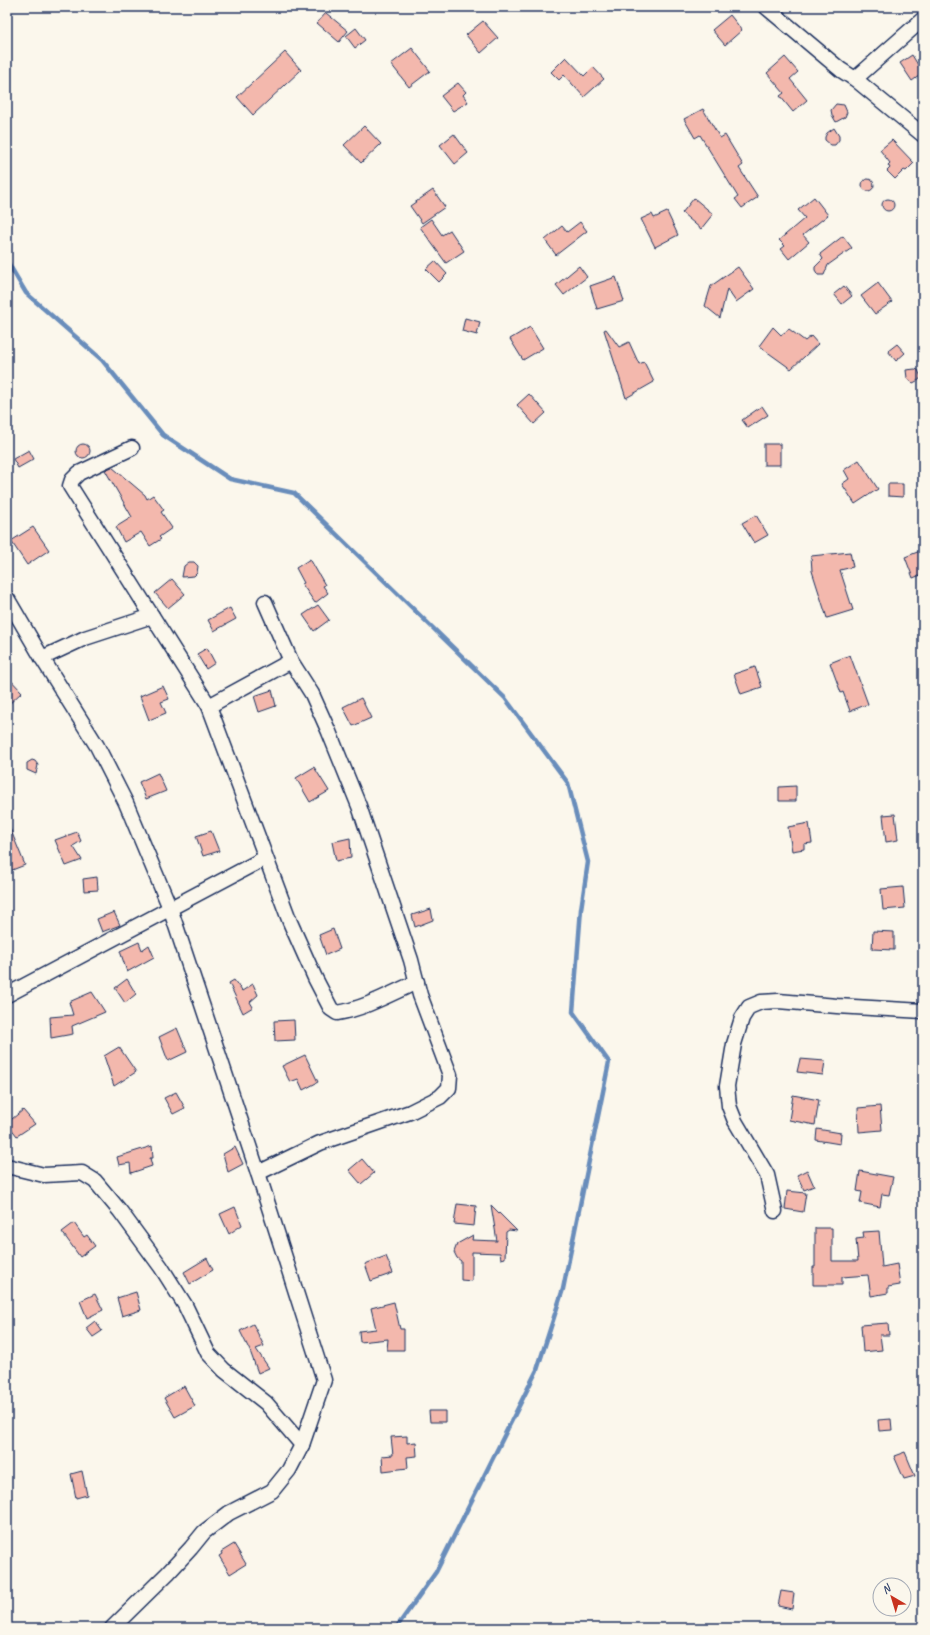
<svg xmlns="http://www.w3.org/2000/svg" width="930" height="1635" font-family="Caveat,sans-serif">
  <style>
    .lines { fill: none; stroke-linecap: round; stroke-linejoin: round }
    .stream { stroke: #698dbb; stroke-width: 4.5 }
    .building { fill: #f3b8ad; stroke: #1b2f5e }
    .street-casing { stroke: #1b2f5e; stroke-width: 17 }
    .street { stroke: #fbf7ec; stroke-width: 14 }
  </style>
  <rect width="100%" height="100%" fill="#fbf7ec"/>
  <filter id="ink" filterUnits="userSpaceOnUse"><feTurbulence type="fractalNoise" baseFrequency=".025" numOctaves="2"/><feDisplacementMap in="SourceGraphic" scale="8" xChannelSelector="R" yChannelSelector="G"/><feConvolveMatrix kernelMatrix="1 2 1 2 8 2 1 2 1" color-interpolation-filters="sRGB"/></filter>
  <g filter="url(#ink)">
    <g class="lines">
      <!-- stream -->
      <path class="stream" d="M 7,261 L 26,293 L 102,360 L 163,435 L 230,479 L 294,493 L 505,698 L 568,783 L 588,862 L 581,909 L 573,1012 L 609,1062 L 563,1289 L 537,1370 L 436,1572 L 396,1628"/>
    </g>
    <!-- building -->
    <g class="building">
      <path d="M 326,13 L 348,31 L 339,42 L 317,23 Z"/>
      <path d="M 730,15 L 742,30 L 725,45 L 712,30 Z"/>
      <path d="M 483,21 L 498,38 L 481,53 L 466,35 Z"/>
      <path d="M 356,28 L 365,40 L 355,48 L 346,36 Z"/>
      <path d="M 412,48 L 430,71 L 409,87 L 391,64 Z"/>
      <path d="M 285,52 L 301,70 L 253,115 L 237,97 Z"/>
      <path d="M 912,55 L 923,73 L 912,81 L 900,63 Z"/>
      <path d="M 566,57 L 584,76 L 593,67 L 604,79 L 584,97 L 564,75 L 559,80 L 551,72 Z"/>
      <path d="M 785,57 L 798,72 L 790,79 L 807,100 L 793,112 L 780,96 L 784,93 L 767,73 Z"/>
      <path d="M 458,83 L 466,92 L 463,95 L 468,102 L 453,111 L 441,96 Z"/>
      <path d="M 836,104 L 844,105 L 847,112 L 845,117 L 836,122 L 832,115 L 831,110 Z"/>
      <path d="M 703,109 L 720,138 L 725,135 L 743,165 L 739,168 L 758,197 L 742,208 L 735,199 L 738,197 L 700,135 L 695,138 L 684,119 Z"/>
      <path d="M 364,126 L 381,144 L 361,163 L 344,145 Z"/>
      <path d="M 834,128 L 839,136 L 839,140 L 835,145 L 831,145 L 825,140 L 825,137 L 827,133 Z"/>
      <path d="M 454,134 L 468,153 L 455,164 L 440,145 Z"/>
      <path d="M 892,140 L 914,163 L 906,171 L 904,170 L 895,179 L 887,171 L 890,168 L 888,165 L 890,163 L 880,150 Z"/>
      <circle cx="868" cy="185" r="6"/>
      <path d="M 433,190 L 445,207 L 422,223 L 410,206 Z"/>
      <path d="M 814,197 L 828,215 L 803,235 L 809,242 L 789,259 L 781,249 L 785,246 L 779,240 L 805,218 L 798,210 Z"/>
      <path d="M 694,198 L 713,214 L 701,229 L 682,213 Z"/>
      <circle cx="888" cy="205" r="6"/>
      <path d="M 667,212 L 678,235 L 655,247 L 641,219 L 652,214 L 654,218 Z"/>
      <path d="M 431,219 L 442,235 L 450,230 L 464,251 L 446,263 L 420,227 Z"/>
      <path d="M 580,222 L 587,231 L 556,255 L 545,240 L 562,226 L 567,232 Z"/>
      <path d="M 843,236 L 852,248 L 828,265 L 824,275 L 818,275 L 815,270 L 815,267 L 823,259 L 820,254 Z"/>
      <path d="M 435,261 L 447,274 L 439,282 L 426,269 Z"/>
      <path d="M 579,266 L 587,277 L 564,295 L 556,285 Z"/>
      <path d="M 738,267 L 754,289 L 736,302 L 727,289 L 720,318 L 705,306 L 711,286 Z"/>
      <path d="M 616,277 L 624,301 L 597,309 L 590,286 Z"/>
      <path d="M 878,283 L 892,302 L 875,314 L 861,296 Z"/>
      <path d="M 844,286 L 852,296 L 842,304 L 834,294 Z"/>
      <path d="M 465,318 L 480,322 L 477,335 L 462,331 Z"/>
      <path d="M 530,327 L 543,348 L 523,360 L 510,339 Z"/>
      <path d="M 773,327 L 781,335 L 789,329 L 805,341 L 811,336 L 818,344 L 791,369 L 759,346 Z"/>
      <path d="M 606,329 L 619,347 L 629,342 L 639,364 L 644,362 L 654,382 L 626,398 L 604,330 Z"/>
      <path d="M 897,344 L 905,353 L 896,361 L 888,351 Z"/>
      <path d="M 915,369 L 918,370 L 921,377 L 919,380 L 913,383 L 907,378 L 906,370 Z"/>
      <path d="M 529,394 L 546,413 L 534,424 L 517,405 Z"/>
      <path d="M 762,406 L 768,415 L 748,428 L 742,420 Z"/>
      <rect x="764" y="444" width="16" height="21"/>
      <circle cx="83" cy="451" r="7"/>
      <path d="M 29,450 L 34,459 L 18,468 L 13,459 Z"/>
      <path d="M 859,460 L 878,489 L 855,504 L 842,484 L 849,479 L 844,470 Z"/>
      <path d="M 112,467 L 145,495 L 147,499 L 153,495 L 164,510 L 161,512 L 172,528 L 159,537 L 161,539 L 150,546 L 141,532 L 124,542 L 116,527 L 132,517 L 105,470 Z"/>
      <path d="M 888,484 L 903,484 L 903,497 L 888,496 Z"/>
      <path d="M 756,515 L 768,535 L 754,543 L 742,523 Z"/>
      <path d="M 33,527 L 49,550 L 27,565 L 11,541 Z"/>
      <path d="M 920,551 L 923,558 L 923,574 L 913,578 L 905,557 Z"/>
      <path d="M 850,552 L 853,567 L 840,570 L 853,610 L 827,618 L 812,571 L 811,556 Z"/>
      <path d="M 310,559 L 325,585 L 323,586 L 328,593 L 315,603 L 302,584 L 304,583 L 296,568 Z"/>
      <path d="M 189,562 L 194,562 L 198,566 L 197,573 L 194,576 L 182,577 L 184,566 Z"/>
      <path d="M 172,579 L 185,594 L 168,608 L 155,593 Z"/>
      <path d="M 318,605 L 329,620 L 314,631 L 303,615 Z"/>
      <path d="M 230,608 L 236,619 L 214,631 L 208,620 Z"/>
      <path d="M 207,648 L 215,663 L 206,669 L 197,654 Z"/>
      <path d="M 850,655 L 868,704 L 850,711 L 843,692 L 841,693 L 830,663 Z"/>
      <path d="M 755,667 L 762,687 L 741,694 L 734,674 Z"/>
      <path d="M 7,676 L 22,692 L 7,706 Z"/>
      <path d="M 163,686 L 169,699 L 161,702 L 166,713 L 149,720 L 140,696 Z"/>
      <path d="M 272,690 L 276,706 L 259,712 L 254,696 Z"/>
      <path d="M 361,698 L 371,718 L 353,726 L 343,707 Z"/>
      <path d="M 32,760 L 35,761 L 38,765 L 36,774 L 27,770 L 27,763 Z"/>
      <path d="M 314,767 L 329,791 L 310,802 L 296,778 Z"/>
      <path d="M 158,773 L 166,791 L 146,799 L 139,782 Z"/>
      <path d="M 796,786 L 796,801 L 779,801 L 779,787 Z"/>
      <path d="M 895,814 L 898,840 L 886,842 L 883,815 Z"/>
      <path d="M 7,821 L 25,865 L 7,872 Z"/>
      <path d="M 809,823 L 812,843 L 804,844 L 804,849 L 792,851 L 788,827 Z"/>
      <path d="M 211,831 L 219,851 L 203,856 L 196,836 Z"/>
      <path d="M 77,832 L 81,841 L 73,846 L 82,860 L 66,866 L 55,840 Z"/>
      <path d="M 350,838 L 351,858 L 336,861 L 332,842 Z"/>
      <path d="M 97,877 L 98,890 L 84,891 L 83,879 Z"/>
      <path d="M 903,887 L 905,908 L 883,910 L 881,889 Z"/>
      <path d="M 431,909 L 433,920 L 415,927 L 412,915 Z"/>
      <path d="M 114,912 L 120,925 L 102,932 L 97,919 Z"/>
      <path d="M 333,929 L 340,949 L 326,955 L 319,935 Z"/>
      <path d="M 873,931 L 894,932 L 894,950 L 872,949 Z"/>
      <path d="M 139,942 L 142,950 L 149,945 L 154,957 L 127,972 L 120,951 Z"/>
      <path d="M 127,979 L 136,994 L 125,1003 L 115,988 Z"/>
      <path d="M 234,980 L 242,991 L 253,984 L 258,995 L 250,1002 L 253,1007 L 243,1013 L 229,983 Z"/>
      <path d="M 92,992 L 105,1012 L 72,1026 L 73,1034 L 51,1038 L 50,1017 L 73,1015 L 69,1002 Z"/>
      <path d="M 294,1020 L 295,1040 L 275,1041 L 274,1021 Z"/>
      <path d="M 177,1028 L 187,1052 L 168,1061 L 159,1037 Z"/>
      <path d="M 119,1047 L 136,1072 L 114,1086 L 104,1056 Z"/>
      <path d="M 305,1055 L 318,1082 L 303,1090 L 298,1079 L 290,1082 L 282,1066 Z"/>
      <path d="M 800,1059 L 825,1061 L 823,1075 L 797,1072 Z"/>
      <path d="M 176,1092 L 185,1108 L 173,1114 L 164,1098 Z"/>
      <path d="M 793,1095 L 819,1100 L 815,1125 L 789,1120 Z"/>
      <path d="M 880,1106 L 882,1130 L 859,1132 L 858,1108 Z"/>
      <path d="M 23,1110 L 35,1124 L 17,1136 L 7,1123 Z"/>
      <path d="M 817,1129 L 841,1133 L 840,1144 L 816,1140 Z"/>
      <path d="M 152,1146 L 153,1158 L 150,1158 L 152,1166 L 131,1173 L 130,1163 L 119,1165 L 117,1157 Z"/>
      <path d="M 235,1147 L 243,1164 L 228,1172 L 223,1154 Z"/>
      <path d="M 362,1159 L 374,1173 L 361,1184 L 349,1170 Z"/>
      <path d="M 807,1170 L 814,1186 L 804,1190 L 797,1175 Z"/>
      <path d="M 860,1171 L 893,1177 L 889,1195 L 882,1194 L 880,1207 L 860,1203 L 862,1192 L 857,1191 Z"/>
      <path d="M 787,1191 L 806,1193 L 803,1212 L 785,1209 Z"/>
      <path d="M 457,1204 L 476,1206 L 474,1226 L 454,1224 Z"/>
      <path d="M 491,1205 L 517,1231 L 509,1230 L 506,1232 L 505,1258 L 501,1259 L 500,1253 L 472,1252 L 472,1281 L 461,1280 L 461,1261 L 457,1258 L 454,1252 L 457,1244 L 473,1235 L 472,1240 L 497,1241 Z"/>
      <path d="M 235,1207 L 242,1225 L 229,1234 L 220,1214 Z"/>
      <path d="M 74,1223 L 84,1237 L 87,1235 L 95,1246 L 80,1257 L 62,1232 Z"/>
      <path d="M 815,1228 L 832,1228 L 832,1261 L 858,1261 L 856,1239 L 864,1238 L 863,1232 L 879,1231 L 882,1267 L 897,1264 L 900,1285 L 888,1287 L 888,1293 L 871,1296 L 868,1275 L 842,1277 L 842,1285 L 813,1285 L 813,1267 L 815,1267 Z"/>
      <path d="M 386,1256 L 393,1273 L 371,1281 L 365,1264 Z"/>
      <path d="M 207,1258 L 213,1270 L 190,1284 L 184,1272 Z"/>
      <path d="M 136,1292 L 141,1310 L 122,1316 L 117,1298 Z"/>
      <path d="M 95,1294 L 103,1310 L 87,1318 L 80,1301 Z"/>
      <path d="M 394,1302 L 400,1329 L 404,1329 L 404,1350 L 387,1350 L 388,1339 L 360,1342 L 359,1331 L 376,1329 L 371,1308 Z"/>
      <path d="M 95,1321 L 102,1331 L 93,1337 L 86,1328 Z"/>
      <path d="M 888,1323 L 889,1335 L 880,1335 L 882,1350 L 863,1352 L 861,1325 Z"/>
      <path d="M 253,1324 L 264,1346 L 256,1349 L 269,1368 L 258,1373 L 250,1351 L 240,1331 Z"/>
      <path d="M 184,1386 L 195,1406 L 175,1417 L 164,1398 Z"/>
      <path d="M 429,1411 L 445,1411 L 445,1422 L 430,1422 Z"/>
      <path d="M 891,1419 L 892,1430 L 879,1431 L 878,1420 Z"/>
      <path d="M 407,1436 L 407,1443 L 416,1442 L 417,1456 L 407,1457 L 408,1468 L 383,1471 L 382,1456 L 393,1455 L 391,1437 Z"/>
      <path d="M 905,1452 L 915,1476 L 904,1479 L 894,1456 Z"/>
      <path d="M 82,1471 L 87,1495 L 76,1498 L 71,1474 Z"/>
      <path d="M 234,1544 L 246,1564 L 230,1574 L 219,1556 L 222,1554 L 221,1552 Z"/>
      <path d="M 781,1591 L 794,1593 L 792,1609 L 778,1606 Z"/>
    </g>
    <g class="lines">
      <defs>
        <g id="street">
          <path d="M 766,7 L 841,70 L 855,79 L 923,135"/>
          <path d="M 855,79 L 923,19"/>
          <path d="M 132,448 L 79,473 L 72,480 L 70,486 L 209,706 L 290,922 L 315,978 L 331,1009 L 337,1013 C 364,1009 392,993 417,982"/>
          <path d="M 7,598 L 42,658 L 97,746 L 126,803 L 170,908 L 258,1173 L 324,1380 L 302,1445 L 289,1470 L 272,1491 L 229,1513 L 204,1532 L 191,1548 L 168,1573 L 112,1628"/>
          <path d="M 42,658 L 85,638 L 152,616"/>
          <path d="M 209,706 L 291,661"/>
          <path d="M 7,995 L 265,858"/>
          <path d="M 7,1166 L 44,1175 L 82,1173 L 95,1181 L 120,1211 L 161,1267 L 185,1305 L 208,1353 L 224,1370 L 266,1403 L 302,1445"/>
          <path d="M 258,1173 L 320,1143 L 410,1112 L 440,1097 L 449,1088 L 450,1075 L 420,995 L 411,960 L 359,806 L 329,732 L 312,694 L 291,661 L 265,602"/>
          <path d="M 775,1211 L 767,1175 L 735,1121 L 729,1106 L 727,1086 L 734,1044 L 742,1018 L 749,1007 L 761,1002 L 778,1001 L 837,1006 L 923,1011"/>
        </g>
      </defs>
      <!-- street casing -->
      <use href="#street" class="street-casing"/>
      <!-- street -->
      <use href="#street" class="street"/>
    </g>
  </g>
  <!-- margin -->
  <rect width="930" height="1635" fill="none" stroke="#fbf7ec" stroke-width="24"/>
  <rect x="12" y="12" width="906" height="1611" fill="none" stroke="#1b2f5e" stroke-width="1.5" filter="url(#ink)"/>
  <!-- north arrow -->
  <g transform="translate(892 1597) rotate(322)"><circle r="19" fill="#fbf7ec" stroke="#a1a7b3"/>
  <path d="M0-3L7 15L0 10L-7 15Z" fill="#c8321e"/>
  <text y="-6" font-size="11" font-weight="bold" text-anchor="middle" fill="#1b2f5e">N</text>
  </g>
</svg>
